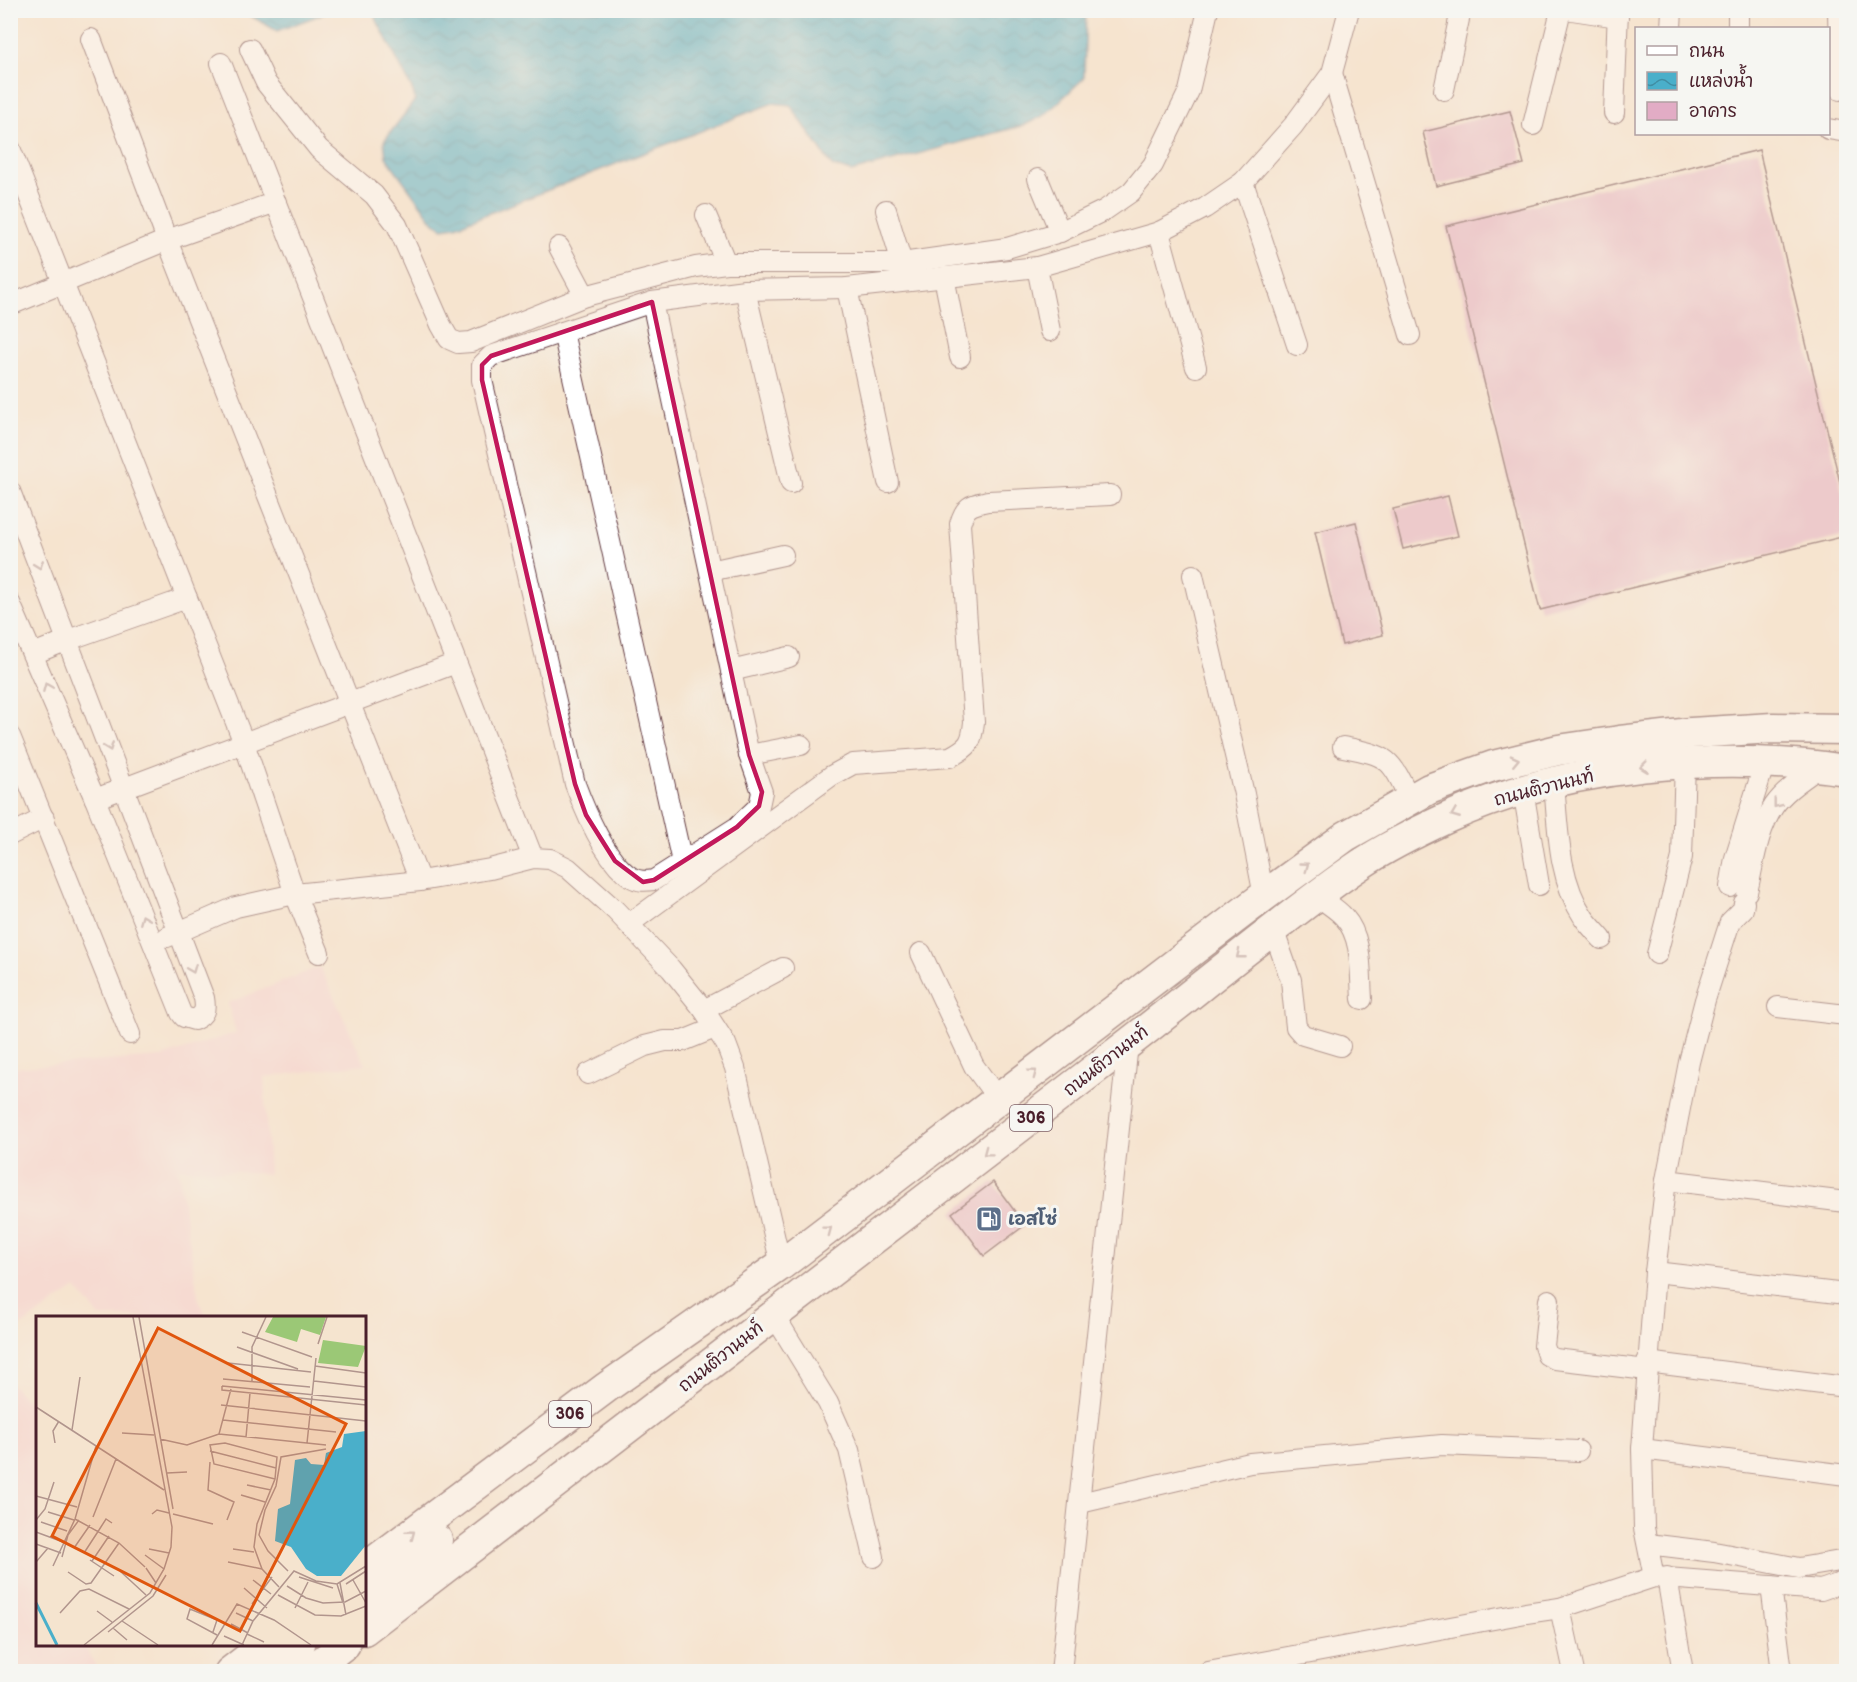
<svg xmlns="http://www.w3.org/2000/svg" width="1857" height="1682" font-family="'Balsamiq Sans','Playpen Sans Thai',sans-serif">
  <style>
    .built { fill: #f7cfd3 }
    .water { fill: url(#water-waves); stroke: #4a677a; stroke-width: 1.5 }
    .building { fill: #e2acc5 }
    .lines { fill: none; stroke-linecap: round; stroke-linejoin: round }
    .street-casing { stroke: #643d44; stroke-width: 22 }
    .primary-casing { stroke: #643d44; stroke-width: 33 }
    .street { stroke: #fff; stroke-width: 20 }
    .primary { stroke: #fff; stroke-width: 30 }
    .oneway { stroke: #ae9aa0 }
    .marked { fill: none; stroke: #c2185b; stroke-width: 4.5; stroke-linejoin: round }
    .labels { text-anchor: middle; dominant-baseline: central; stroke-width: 6; stroke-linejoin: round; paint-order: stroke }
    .shield { fill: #f6f6f2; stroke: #7e6067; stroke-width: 1.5 }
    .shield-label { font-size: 16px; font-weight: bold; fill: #4a1f2b }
    .street-label { font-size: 18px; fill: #4a1f2b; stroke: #f6f6f2 }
    .service-label { font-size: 18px; font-weight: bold; fill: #4e5e75; stroke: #f6f6f2; text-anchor: start }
    .inset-river { fill: none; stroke: #4aafca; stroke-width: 3 }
    .inset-road { fill: none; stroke: #b1958d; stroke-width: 1.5 }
    .view { fill: #e0560e; fill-opacity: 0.15; stroke: #e0560e; stroke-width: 3 }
    .inset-edge { fill: none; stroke: #4a1f2b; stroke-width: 3 }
  </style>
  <defs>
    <pattern id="water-waves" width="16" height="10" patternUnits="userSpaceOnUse" patternTransform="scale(1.5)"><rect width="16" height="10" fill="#4aafca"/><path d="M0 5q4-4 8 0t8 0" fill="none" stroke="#408ea4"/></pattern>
  </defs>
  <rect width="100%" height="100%" fill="#f6f6f2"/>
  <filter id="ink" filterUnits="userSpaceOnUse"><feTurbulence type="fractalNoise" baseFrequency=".0167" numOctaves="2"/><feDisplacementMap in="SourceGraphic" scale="12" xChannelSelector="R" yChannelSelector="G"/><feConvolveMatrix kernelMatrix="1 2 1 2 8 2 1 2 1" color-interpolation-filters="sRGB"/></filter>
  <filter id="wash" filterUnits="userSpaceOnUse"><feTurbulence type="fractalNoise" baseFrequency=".008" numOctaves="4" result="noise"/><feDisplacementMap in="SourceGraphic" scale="24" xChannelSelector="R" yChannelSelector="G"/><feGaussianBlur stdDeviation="1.35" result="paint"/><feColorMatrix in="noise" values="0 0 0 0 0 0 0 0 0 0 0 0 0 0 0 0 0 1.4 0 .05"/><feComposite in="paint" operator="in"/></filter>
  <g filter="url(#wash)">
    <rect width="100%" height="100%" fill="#f5e4cf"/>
    <!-- built -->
    <g class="built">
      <path d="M 320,967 L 365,1064 L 264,1077 L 269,1174 L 178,1168 L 199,1303 L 207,1317 L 100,1317 L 76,1288 L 11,1333 L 11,1068 L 161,1057 L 236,1033 L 228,1003 Z"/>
      <path d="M 10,1382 L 37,1414 L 38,1644 L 84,1645 L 98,1671 L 11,1671 Z"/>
    </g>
    <!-- water -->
    <g class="water">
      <path d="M 245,11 L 331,11 L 277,31 L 247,14 Z"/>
      <path d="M 372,11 L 1086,11 L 1084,78 L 1045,115 L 1025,125 L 851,172 L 832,166 L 790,105 L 773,103 L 456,226 L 443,228 L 434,223 L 386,157 L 384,141 L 415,100 L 413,91 Z"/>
    </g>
    <g id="blocks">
      <!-- building -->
      <g class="building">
        <path d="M 1510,111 L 1524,164 L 1436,186 L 1423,132 Z"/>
        <path d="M 1759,150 L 1846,507 L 1846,536 L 1540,610 L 1446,226 Z"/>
        <path d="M 1448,496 L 1458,536 L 1403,549 L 1393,509 Z"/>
        <path d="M 1356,522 L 1383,635 L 1342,645 L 1315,532 Z"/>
        <path d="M 993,1182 L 1025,1225 L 984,1256 L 952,1213 Z"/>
      </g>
    </g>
  </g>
  <g filter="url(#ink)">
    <use href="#blocks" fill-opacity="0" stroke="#643d44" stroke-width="1.5"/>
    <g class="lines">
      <defs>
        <g id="street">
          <path d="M 1572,10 L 1618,17"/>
          <path d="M 1738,10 L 1738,28"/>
          <path d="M 1838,10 L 1840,90"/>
          <path d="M 1671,28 L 1672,10"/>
          <path d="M 91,39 L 167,240 L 420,881"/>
          <path d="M 250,49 L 266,83 L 319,149 L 374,195 L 397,225 L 441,325 L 449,339 L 458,343 L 471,342 L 585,296 L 696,267 L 726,263 L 902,263 L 1007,248 L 1060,232 L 1105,210 L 1131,192 L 1153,165 L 1189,91 L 1208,10"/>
          <path d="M 221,63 L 533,858"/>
          <path d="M 1332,73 L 1410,335"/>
          <path d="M 1444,90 L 1461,10"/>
          <path d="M 1614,113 L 1618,10"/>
          <path d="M 1533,125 L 1561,10"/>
          <path d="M 1828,129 L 1846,132"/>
          <path d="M 10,148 L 244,743 L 295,894 L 319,953"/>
          <path d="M 1038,179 L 1060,232"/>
          <path d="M 1243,182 L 1297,345"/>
          <path d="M 886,210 L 902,263"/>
          <path d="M 706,215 L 726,263"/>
          <path d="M 1159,232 L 1196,367"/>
          <path d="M 559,247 L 585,296"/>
          <path d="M 1037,267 L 1050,331"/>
          <path d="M 944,277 L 960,357"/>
          <path d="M 847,288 L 888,482"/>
          <path d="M 745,290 L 791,483"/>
          <path d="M 652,302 L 749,755 L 762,792 L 759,806 L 737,827 L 654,880 C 646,881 639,882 631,877 C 606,861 585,811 575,784 L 482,380 L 482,365 L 491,356 L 652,302 L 745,290 L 847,288 L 1037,267 L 1159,232 L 1205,208 L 1243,182 L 1293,126 L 1332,73 L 1349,10"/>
          <path d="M 10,305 L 167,240 L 276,202"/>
          <path d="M 563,332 L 682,862"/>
          <path d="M 10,491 L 204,998 C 206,1009 205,1015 194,1020 L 184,1017 L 181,1013 L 95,799 L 10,603"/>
          <path d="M 710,571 L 783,555"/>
          <path d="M 1193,575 L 1244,794 L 1264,896"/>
          <path d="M 33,654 L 68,640 L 187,598"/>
          <path d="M 731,671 L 789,657"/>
          <path d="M 10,736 L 130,1034"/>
          <path d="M 1343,747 C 1389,756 1390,757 1410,800"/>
          <path d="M 749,755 L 801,745"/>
          <path d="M 1554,783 C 1558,828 1558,879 1584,918 C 1589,925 1596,932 1602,939"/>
          <path d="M 1523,790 L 1539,885"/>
          <path d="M 95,799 L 456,663"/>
          <path d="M 10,835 L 44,818"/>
          <path d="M 1730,887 L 1735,858 L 1765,762"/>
          <path d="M 1747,892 C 1754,863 1757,831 1774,806 C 1786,789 1805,778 1821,766"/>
          <path d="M 1318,896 C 1326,903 1337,909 1344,917 C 1363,938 1360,972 1362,999"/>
          <path d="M 629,924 L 831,776 L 853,764 L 950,757 C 969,747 972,743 974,722 L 960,524 C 965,506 970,505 988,501 L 1110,495"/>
          <path d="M 1273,929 L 1291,980 L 1296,1027 L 1303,1035 L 1340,1046"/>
          <path d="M 167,937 L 236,907 L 295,894 L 420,881 L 490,869 L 533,858 L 550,859 L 568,868 L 615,910 L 671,969 L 704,1010 L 726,1044 L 735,1068 L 781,1265"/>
          <path d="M 921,953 L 974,1066 L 998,1099"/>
          <path d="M 1657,954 L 1682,857 L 1685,762"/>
          <path d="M 1778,1007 L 1846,1015"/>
          <path d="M 704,1010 L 783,968"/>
          <path d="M 588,1074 L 645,1046 L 665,1041 L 683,1041 L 715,1028"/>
          <path d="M 1666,1180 L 1846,1202"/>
          <path d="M 1655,1272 L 1846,1294"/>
          <path d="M 1549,1300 L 1544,1346 L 1547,1355 L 1555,1359 L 1647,1370"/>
          <path d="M 774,1315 L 828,1403 L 849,1450 L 874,1557"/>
          <path d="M 1647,1362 L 1846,1387"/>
          <path d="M 1642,1449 L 1846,1475"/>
          <path d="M 1080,1503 L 1250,1463 L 1442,1445 L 1578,1451"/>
          <path d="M 1648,1544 L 1714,1552 L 1799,1568 L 1846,1560"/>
          <path d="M 1654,1577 L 1644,1528 L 1642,1449 L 1655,1272 L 1666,1180 L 1689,1062 L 1705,1000 L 1730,922 L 1743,909 L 1744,903"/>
          <path d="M 1667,1577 L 1683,1672"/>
          <path d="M 1771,1586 L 1782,1672"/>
          <path d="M 1560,1608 L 1574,1672"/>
          <path d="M 1061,1672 L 1128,1044"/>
          <path d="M 1208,1672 L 1526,1613 L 1560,1608 L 1654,1577 L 1821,1590 L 1846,1581"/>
        </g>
        <g id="primary">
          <path d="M 364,1569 L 607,1387 L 781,1265 L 1264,896 L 1346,836 L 1429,789 L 1493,766 L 1558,750 L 1620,741 L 1691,733 L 1773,728 L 1846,729"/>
          <path d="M 364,1596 L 437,1540"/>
          <path d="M 364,1630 C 609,1444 851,1255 1095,1069 C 1147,1030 1197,989 1248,949 C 1285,920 1322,890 1361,864 C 1385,848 1421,830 1447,818 C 1566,764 1719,751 1846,770"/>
          <path d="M 230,1672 L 266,1644"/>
          <path d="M 265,1672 L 300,1644"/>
          <path d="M 309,1672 L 345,1644"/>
        </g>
      </defs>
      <!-- street casing -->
      <use href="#street" class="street-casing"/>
      <!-- primary casing -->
      <use href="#primary" class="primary-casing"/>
      <!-- street -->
      <use href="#street" class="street"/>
      <!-- primary -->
      <use href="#primary" class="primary"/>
    </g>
    <!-- one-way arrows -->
    <defs><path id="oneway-chevron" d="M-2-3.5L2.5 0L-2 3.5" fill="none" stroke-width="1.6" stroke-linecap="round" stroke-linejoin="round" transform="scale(1.5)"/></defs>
    <g class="oneway">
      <use href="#oneway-chevron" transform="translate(39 565) rotate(69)"/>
      <use href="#oneway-chevron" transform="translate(47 687) rotate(-113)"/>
      <use href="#oneway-chevron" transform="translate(109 747) rotate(69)"/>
      <use href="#oneway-chevron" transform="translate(1515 760) rotate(-13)"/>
      <use href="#oneway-chevron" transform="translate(1644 767) rotate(173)"/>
      <use href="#oneway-chevron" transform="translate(1777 804) rotate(128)"/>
      <use href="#oneway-chevron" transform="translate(1455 814) rotate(158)"/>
      <use href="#oneway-chevron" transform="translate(1305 866) rotate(-36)"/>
      <use href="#oneway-chevron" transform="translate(144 919) rotate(-112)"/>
      <use href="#oneway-chevron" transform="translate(1240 955) rotate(142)"/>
      <use href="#oneway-chevron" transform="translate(192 969) rotate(68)"/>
      <use href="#oneway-chevron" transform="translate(1033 1073) rotate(-37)"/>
      <use href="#oneway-chevron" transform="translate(987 1152) rotate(143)"/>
      <use href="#oneway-chevron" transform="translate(828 1230) rotate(-37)"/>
      <use href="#oneway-chevron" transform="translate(411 1534) rotate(-37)"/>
    </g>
  </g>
  <!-- marked area -->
  <path d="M0 0H1857V1682H0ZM 652,302 L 749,755 L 762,792 L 759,806 L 737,827 L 654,880 L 643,882 L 615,861 L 586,815 L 575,784 L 482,380 L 482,365 L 491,356 Z" fill="#f5e4cf" fill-opacity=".55" fill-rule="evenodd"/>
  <path class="marked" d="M 652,302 L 749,755 L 762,792 L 759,806 L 737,827 L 654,880 L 643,882 L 615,861 L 586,815 L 575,784 L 482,380 L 482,365 L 491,356 Z"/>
  <!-- icons -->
  <defs>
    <symbol id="fuel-square" viewBox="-11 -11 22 22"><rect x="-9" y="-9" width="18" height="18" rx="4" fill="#5c6f8a" stroke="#f6f6f2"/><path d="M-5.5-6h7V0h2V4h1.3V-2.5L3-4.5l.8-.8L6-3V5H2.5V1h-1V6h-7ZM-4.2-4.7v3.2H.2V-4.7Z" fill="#fff"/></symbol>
  </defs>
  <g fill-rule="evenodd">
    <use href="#fuel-square" x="974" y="1204" width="30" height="30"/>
  </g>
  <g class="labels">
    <!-- shield labels -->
    <g class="shield">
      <rect x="1010" y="1105" width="42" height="26" rx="4.5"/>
      <rect x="549" y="1401" width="42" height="26" rx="4.5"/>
    </g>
    <g class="shield-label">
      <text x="1031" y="1118">306</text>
      <text x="570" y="1414">306</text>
    </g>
    <!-- street labels -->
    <g class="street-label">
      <text transform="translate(1544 788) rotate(-14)">ถนนติวานนท์</text>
      <text transform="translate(1106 1061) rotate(-38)">ถนนติวานนท์</text>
      <text transform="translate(721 1357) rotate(-38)">ถนนติวานนท์</text>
    </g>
    <!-- service labels -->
    <g class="service-label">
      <text x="1008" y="1219">เอสโซ่</text>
    </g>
  </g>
  <!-- overview -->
  <g transform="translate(36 1316)">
    <rect width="330" height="330" fill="#f5e4cf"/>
    <path d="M 237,1 L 290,1 L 284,19 L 265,13 L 261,26 L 229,16 ZM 287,24 L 330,30 L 322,51 L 282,47 Z" fill="#9bc876"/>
    <path d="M 330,115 L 330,229 L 305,260 L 281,260 L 270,253 L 255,231 L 239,225 L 242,193 L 254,188 L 259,144 L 270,142 L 275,148 L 288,149 L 290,137 L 306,131 L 308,118 Z" fill="#4aafca"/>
    <path class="inset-river" d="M 0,287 L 21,329"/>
    <path class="inset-road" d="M 103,1 L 137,193M 206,16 L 276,41M 282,28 L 291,1M 201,31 L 262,53M 192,47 L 275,56M 279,50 L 330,57M 187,63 L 274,71M 278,65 L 330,71M 216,66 L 216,31 L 230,1M 186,70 L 186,74 L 330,89M 186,70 L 330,84M 185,89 L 330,105M 0,91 L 128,174M 187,104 L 300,116M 36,114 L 44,61M 86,117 L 118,119M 183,118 L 195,73M 210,121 L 214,77M 124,123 L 151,129 L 183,118 L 290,129M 19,127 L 17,115 L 23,105M 271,127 L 280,42M 174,135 L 240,152M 174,146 L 172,174 L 198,186 L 191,204M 131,157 L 151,156M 239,163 L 178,148 L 174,129 L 189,127 L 241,141 L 239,163 L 221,208 L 218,231 L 226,253 L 243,271M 211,169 L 235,174M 205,179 L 229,186M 0,180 L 41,191M 12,196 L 38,204M 116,198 L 121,194 L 133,197M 137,198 L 177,208M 57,201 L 80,143M 39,203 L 83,227 L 109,251M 0,204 L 9,193 L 18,166M 5,206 L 31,215M 63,214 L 70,203 L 76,207M 0,216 L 27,226M 0,228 L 25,237M 38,232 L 54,209M 113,233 L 133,237M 197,233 L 218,236M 48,237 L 63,214M 109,239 L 128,253M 26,241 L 32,219 L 43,204M 54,244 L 78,260M 56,245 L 73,220M 0,246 L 12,232M 192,246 L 226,253M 17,250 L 39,203 L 60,130M 110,252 L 120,267M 84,255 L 110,279M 252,255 L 232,235 L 223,219 L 229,194 L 240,170 L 245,141 L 290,133M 32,256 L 50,268 L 55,267 L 83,227M 263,261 L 297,272M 217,264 L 235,278M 317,264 L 330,287M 304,267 L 310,299M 301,268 L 307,287M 310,268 L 330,255M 251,270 L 270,282 L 287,287 L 309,286 L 330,275M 208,272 L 231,292M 242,279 L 279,299 L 305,300 L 330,290M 216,288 L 236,261M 259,292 L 272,266M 61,295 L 76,306M 24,297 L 44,275 L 53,273 L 93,293M 200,297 L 217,305M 86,305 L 122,329M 195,308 L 212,317M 77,312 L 91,324M 72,316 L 117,280 L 130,259M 177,316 L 181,304 L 154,293 L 151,303 L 181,319M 211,318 L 228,326M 188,320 L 208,329M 48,329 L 114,277 L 128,253 L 135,231 L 136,211 L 97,1M 176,329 L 201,288 L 238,304 L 275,329M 206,329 L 217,305 L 258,255 L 280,265 L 301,268 L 330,250"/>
    <path class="view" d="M 122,12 L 310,108 L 204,315 L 16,220 Z"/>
    <rect width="330" height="330" class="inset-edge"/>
  </g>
  <!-- margin -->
  <rect width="1857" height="1682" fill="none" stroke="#f6f6f2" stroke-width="36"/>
  <!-- legend -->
  <rect x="1635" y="27" width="195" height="108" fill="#f6f6f2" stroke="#b1a0a2" stroke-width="1.5"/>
  <rect x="1647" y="46" width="30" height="9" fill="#ffffff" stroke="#b1a0a2" stroke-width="1.5"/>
  <text x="1689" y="57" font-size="18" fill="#4a1f2b">ถนน</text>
  <rect x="1647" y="72" width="30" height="18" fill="url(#water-waves)" stroke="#b1a0a2" stroke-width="1.5"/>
  <text x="1689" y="87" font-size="18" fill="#4a1f2b">แหล่งน้ำ</text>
  <rect x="1647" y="102" width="30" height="18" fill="#e2acc5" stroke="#b1a0a2" stroke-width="1.5"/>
  <text x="1689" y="117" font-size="18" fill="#4a1f2b">อาคาร</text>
</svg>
